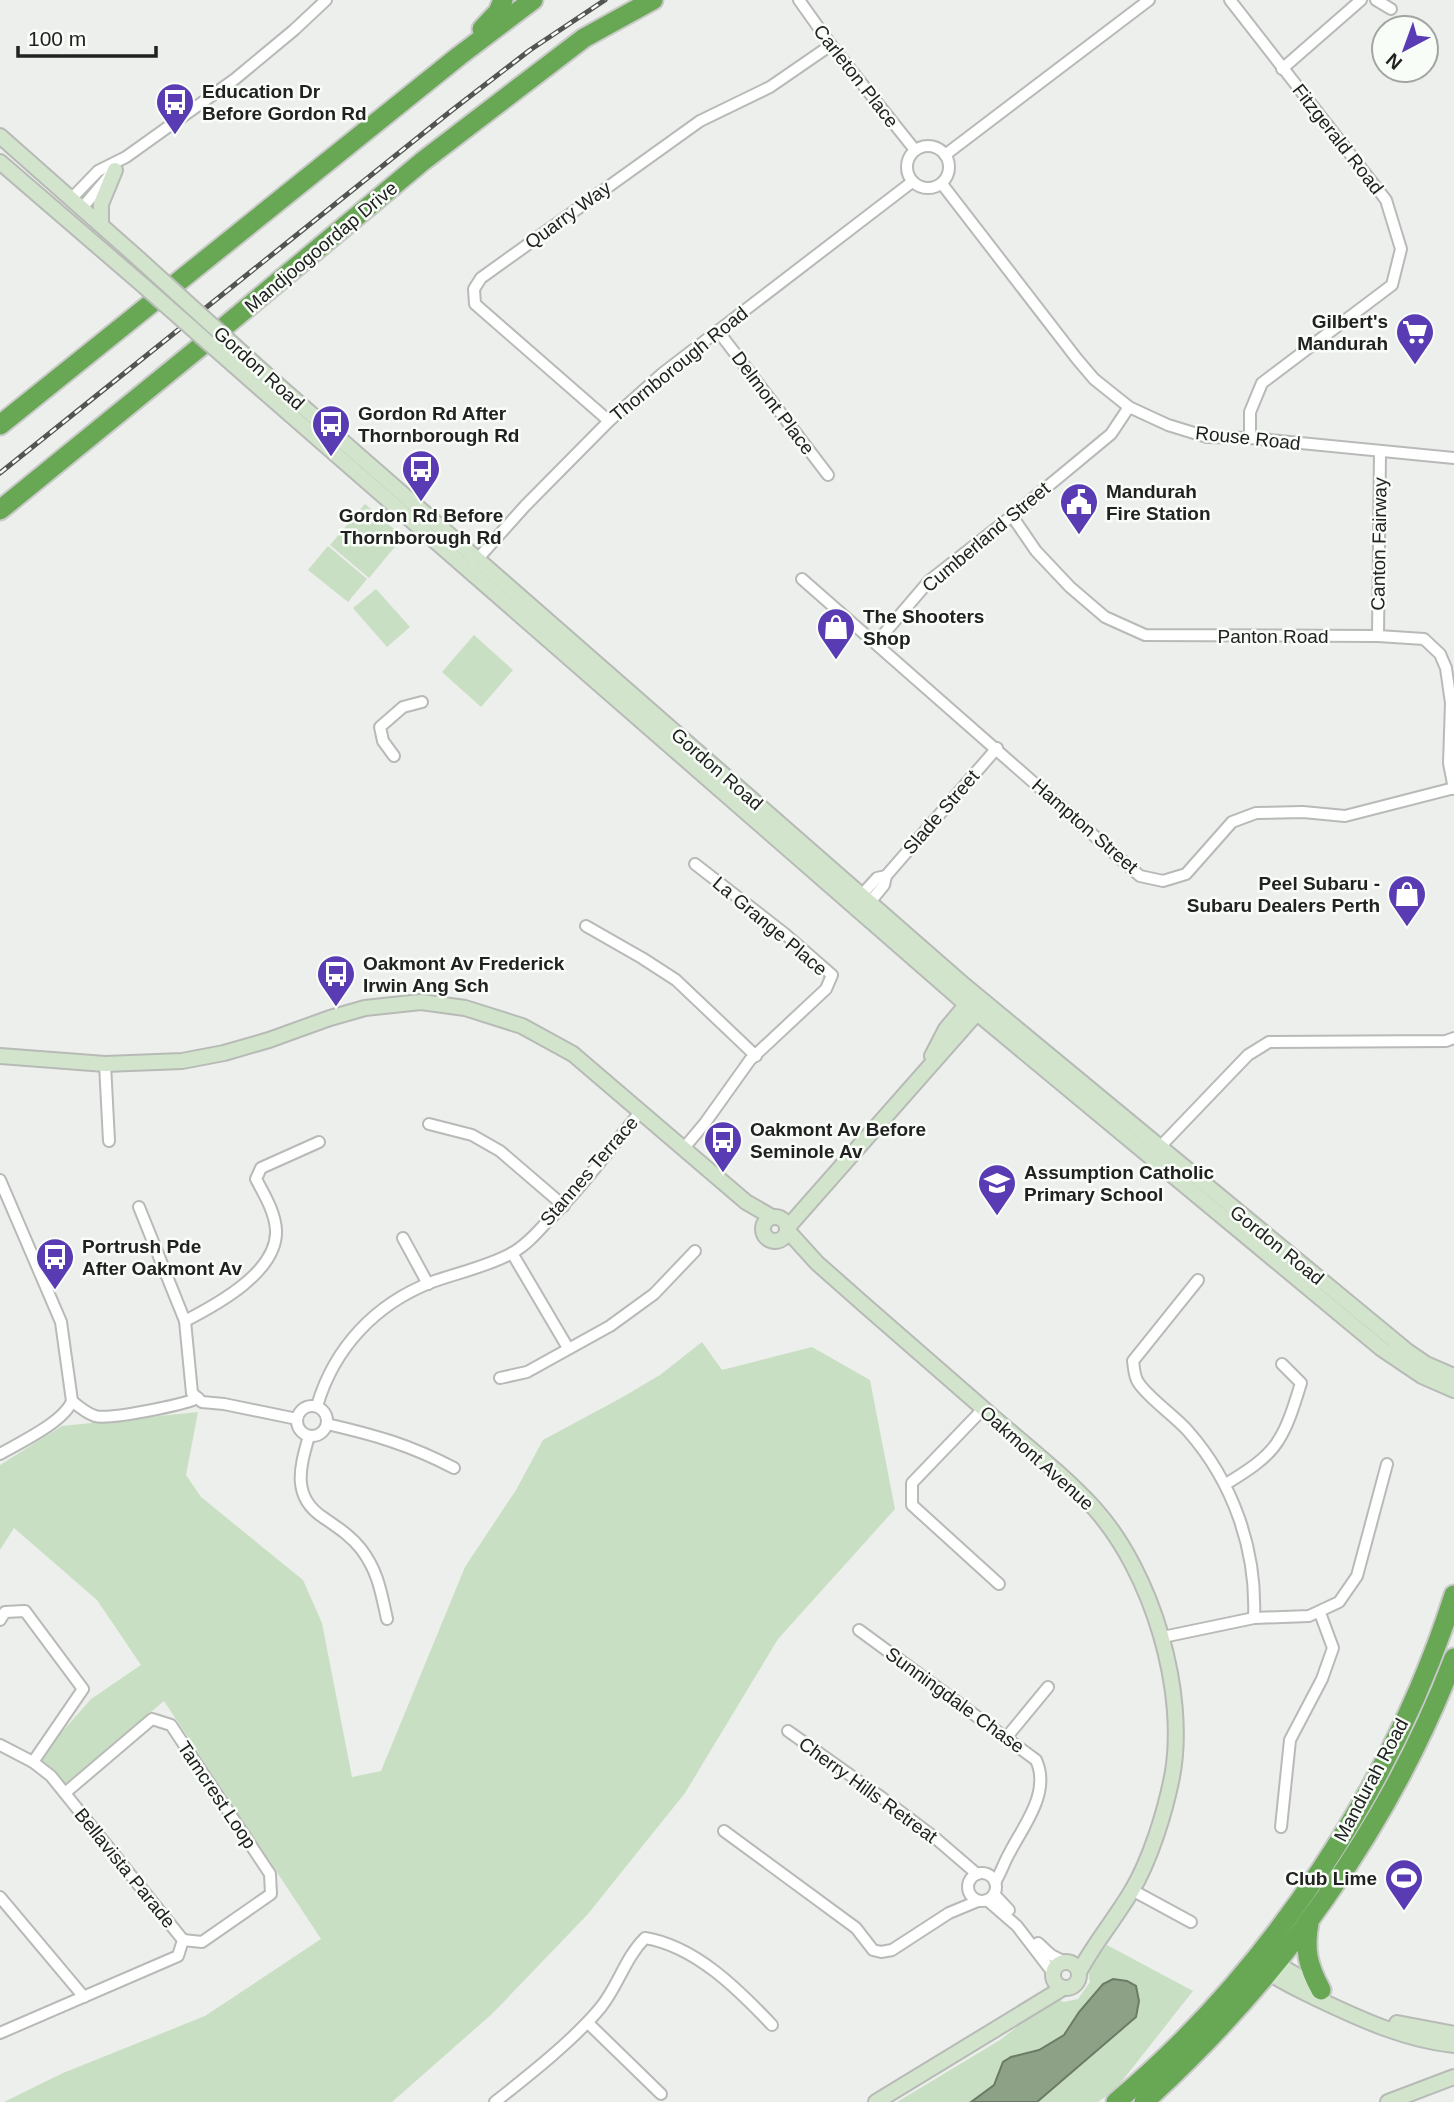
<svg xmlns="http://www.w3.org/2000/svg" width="1454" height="2102" font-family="Helvetica,sans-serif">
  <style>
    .green { fill: #c9dfc3 }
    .water { fill: #8ca186; stroke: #6c7b67; stroke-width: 2 }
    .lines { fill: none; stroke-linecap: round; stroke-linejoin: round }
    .street-casing { stroke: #b7bab6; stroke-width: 14 }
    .secondary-casing { stroke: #b7bab6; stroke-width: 18 }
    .highway-casing { stroke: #c9cac9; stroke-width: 23 }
    .street { stroke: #fff; stroke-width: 10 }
    .secondary { stroke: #d2e5cc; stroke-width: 14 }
    .highway { stroke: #68a754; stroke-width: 19 }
    .rail-casing { stroke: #535452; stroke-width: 5 }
    .rail { stroke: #f9fdf8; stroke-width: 2.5; stroke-dasharray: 8; stroke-linecap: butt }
    .secondary-bridge-casing { stroke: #b7bab6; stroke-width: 18; stroke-linecap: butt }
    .secondary-bridge { stroke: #d2e5cc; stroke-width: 14 }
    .labels { text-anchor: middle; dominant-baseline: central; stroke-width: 5; stroke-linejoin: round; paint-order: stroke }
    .street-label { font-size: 19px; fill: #202120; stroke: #f9fdf8 }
    .poi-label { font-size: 19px; font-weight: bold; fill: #202120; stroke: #f9fdf8; text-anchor: start }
  </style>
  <rect width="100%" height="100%" fill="#ecefeb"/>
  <!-- green -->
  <g class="green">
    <path d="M 365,504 L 403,537 L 369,578 L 330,545 Z"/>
    <path d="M 328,546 L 367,579 L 348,602 L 308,570 Z"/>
    <path d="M 376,589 L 410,627 L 387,647 L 353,608 Z"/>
    <path d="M 474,635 L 513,670 L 481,707 L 442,672 Z"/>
    <path d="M 702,1342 L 722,1370 L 812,1347 L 870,1380 L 895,1509 L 778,1639 L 685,1793 L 588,1914 L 493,2013 L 392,2102 L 4,2102 L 63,2073 L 205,2016 L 321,1939 L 164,1701 L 65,1784 L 54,1770 L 38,1759 L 91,1699 L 141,1665 L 97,1600 L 14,1528 L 0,1550 L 0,1465 L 62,1426 L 198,1412 L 186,1475 L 201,1497 L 303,1580 L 322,1623 L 352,1777 L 381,1771 L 465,1567 L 516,1490 L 543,1440 L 621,1398 L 660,1375 Z"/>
    <path d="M 1107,1945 L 1193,1991 L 1115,2090 L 1098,2102 L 897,2102 L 1000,2040 L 1054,1998 L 1064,2002 L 1078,1999 L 1090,1982 L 1088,1971 Z"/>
  </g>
  <!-- water -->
  <path class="water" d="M 1113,1979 L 1127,1981 L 1136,1986 L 1139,2001 L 1136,2017 L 1037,2102 L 971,2102 L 994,2085 L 1003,2062 L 1011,2057 L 1039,2050 L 1064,2035 L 1079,2012 L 1103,1984 Z"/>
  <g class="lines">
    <defs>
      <g id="street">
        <path d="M 799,0 L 831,45 L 915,150"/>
        <path d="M 1230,0 L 1386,200 L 1401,249 L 1392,285 L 1262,383 L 1250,412 L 1250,438"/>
        <path d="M 1376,0 L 1391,9"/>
        <path d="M 1282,69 L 1361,0"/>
        <circle cx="928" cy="167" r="21"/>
        <path d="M 945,155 L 1149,0"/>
        <path d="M 942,184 L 1077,359 L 1094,379 L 1129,407 L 1168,425 L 1207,437 L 1250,438 L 1454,458"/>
        <path d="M 71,199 L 98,171 L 126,157 L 235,79 L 294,30 L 326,0"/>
        <path d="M 82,208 L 110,175"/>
        <path d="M 718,331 L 828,475"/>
        <path d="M 609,421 L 475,304 L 474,289 L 481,278 L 700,121 L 770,87 L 831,45"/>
        <path d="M 1012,516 L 1036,551 L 1070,587 L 1105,617 L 1145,635 L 1378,636 L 1424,639 L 1440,654 L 1446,668 L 1451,703 L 1449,763 L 1454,789"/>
        <path d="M 474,563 L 525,506 L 609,421 L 663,373 L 912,182"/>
        <path d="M 802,579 L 1140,876 L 1163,881 L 1186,874 L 1232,822 L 1256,813 L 1303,812 L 1345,816 L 1454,788"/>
        <path d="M 1378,636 L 1380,452"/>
        <path d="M 876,643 L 929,581 L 1012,516 L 1111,434 L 1129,407"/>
        <path d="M 394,756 L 383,741 L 380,727 L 403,707 L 422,702"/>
        <path d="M 856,901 L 877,878 L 886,876"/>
        <path d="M 866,907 L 884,885 L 886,876 L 997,748"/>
        <path d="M 586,926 L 642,958 L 676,980 L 756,1056"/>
        <path d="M 105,1064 L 109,1141"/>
        <path d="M 429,1124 L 472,1135 L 500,1151 L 564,1206"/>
        <path d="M 684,1148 L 705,1123 L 750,1060 L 826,989 L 832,975 L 785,934 L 695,864"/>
        <path d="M 1156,1151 L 1248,1055 L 1269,1042 L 1446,1041 L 1454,1038"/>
        <path d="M 0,1180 L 61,1322 L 72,1401 C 64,1422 19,1443 0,1454"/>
        <path d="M 139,1207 L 185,1321 L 192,1393 L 202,1402 L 224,1404 L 297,1419"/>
        <path d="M 403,1238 L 428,1284"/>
        <path d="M 512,1253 L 568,1348"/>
        <path d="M 1198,1280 L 1133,1361 C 1134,1367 1134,1376 1138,1382 C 1148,1398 1174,1415 1188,1431 C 1233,1482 1257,1550 1254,1618"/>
        <path d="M 185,1321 C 216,1305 278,1272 276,1230 C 275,1212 264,1194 256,1179 L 261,1168 L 319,1142"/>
        <path d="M 500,1378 L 527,1372 L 610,1326 L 654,1294 L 695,1251"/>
        <path d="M 72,1401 C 79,1407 86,1413 95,1416 C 110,1420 182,1405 198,1398"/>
        <circle cx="312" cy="1421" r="15"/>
        <path d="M 317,1406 C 334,1348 375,1304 432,1282 C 457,1273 489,1266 512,1253 C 525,1246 535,1235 544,1225 C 580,1190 610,1149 641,1111"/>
        <path d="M 983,1409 L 912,1483 L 912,1505 L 999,1584"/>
        <path d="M 327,1424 C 375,1435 410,1445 454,1468"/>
        <path d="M 309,1436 C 300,1467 291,1497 324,1518 C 337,1527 351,1536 361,1549 C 378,1571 381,1592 387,1619"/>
        <path d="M 1226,1484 C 1244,1473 1267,1459 1278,1441 C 1289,1424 1295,1402 1301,1383 L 1282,1364"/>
        <path d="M 0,1620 L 5,1612 L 25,1611 L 83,1689 L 33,1762"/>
        <path d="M 859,1630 L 1036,1760 C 1051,1792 1024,1825 1010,1852 C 1004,1862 1001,1873 995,1882"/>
        <path d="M 1163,1637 L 1254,1618 L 1309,1616 L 1339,1602 L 1357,1576 L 1387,1464"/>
        <path d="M 788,1731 L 881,1797 L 934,1837 L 977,1874"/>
        <path d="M 1006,1738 L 1048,1687"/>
        <path d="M 0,1745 L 33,1762 L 51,1776 L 183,1940 L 178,1956 L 0,2033"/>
        <path d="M 65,1793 L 152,1719 L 171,1725 L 270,1874 L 271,1894 L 202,1942 L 183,1940"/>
        <path d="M 1281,1827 L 1290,1740 L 1322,1679 L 1333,1648 L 1320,1613"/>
        <path d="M 724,1831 L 856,1928 L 873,1950 L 881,1952 L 892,1950 L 949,1913 L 978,1901"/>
        <circle cx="982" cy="1887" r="14"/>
        <path d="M 1132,1890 L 1191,1922"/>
        <path d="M 994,1894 L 1009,1910"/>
        <path d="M 0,1897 L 84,1997"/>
        <path d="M 987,1900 L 1017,1926 L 1053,1973"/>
        <path d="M 1038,1943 L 1051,1955 L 1065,1962"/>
        <path d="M 588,2023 L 661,2094"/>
        <path d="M 495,2102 C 528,2076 575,2039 601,2007 C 618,1986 625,1958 645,1938 C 695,1946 738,1989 772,2025"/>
      </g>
      <g id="secondary">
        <path d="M 0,136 L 139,259"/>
        <path d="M 0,162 L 145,287"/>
        <path d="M 101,225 L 101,204 L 115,170"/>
        <path d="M 269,377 L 964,985 L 1407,1351 L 1426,1364 L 1454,1376"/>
        <path d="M 262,390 L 959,998 L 1382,1349 L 1422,1376 L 1454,1390"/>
        <path d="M 0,1056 L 105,1064 L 182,1061 L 224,1053 L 269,1040 L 330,1018 L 365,1008 L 421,1002 L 465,1008 L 522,1026 L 573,1054 L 746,1202 L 772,1217"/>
        <path d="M 932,1056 L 946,1029 L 972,998"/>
        <circle cx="775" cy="1229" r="12"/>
        <path d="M 788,1227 L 982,1007"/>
        <path d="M 788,1231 L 817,1263 C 870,1310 923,1356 977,1403 C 1016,1438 1059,1470 1095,1509 C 1152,1573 1188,1692 1172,1777 C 1165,1812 1150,1861 1131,1892 C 1115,1919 1094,1944 1079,1972"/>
        <path d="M 1269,1959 L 1321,1990"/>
        <circle cx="1066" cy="1975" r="13"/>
        <path d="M 1262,1968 C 1279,1981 1300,1990 1320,2000 C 1362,2020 1406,2040 1454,2045"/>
        <path d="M 1397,2023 L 1454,2034"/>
        <path d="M 876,2102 L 1063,1988"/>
        <path d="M 1388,2102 L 1454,2077"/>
      </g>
      <g id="highway">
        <path d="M 482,29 L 498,12 L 503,0"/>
        <path d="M 0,425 L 459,56 L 533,0"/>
        <path d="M 0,510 L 200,347 L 423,161 L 584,38 L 653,0"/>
        <path d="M 1309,1923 C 1304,1950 1308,1966 1321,1990"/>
        <path d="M 1116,2102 C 1269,1973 1393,1786 1454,1595"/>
        <path d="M 1144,2102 C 1279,1980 1389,1828 1454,1658"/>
      </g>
    </defs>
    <!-- street casing -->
    <use href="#street" class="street-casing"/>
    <!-- secondary casing -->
    <use href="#secondary" class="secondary-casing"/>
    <!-- highway casing -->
    <use href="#highway" class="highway-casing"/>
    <!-- street -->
    <use href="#street" class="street"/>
    <!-- secondary -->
    <use href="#secondary" class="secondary"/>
    <!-- highway -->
    <use href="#highway" class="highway"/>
    <defs>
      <path id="rail" d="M 0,473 L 451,111 L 530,50 L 605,0"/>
    </defs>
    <!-- rail casing -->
    <use href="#rail" class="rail-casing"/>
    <!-- rail -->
    <use href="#rail" class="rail"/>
    <defs>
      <g id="secondary-bridge">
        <path d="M 139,259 L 269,377"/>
        <path d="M 145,287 L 262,390"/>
      </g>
    </defs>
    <!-- secondary-bridge casing -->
    <use href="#secondary-bridge" class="secondary-bridge-casing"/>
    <!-- secondary-bridge -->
    <use href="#secondary-bridge" class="secondary-bridge"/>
  </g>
  <!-- icons -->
  <defs>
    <symbol id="bus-pin" viewBox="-11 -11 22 30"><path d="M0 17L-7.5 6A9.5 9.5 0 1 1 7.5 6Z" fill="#593cb4" stroke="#f9fdf8"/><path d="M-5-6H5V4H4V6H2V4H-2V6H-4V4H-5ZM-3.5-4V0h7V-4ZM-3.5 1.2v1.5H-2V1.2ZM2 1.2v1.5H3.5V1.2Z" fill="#fff"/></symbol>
    <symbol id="supermarket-pin" viewBox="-11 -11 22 30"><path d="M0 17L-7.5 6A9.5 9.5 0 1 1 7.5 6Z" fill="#593cb4" stroke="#f9fdf8"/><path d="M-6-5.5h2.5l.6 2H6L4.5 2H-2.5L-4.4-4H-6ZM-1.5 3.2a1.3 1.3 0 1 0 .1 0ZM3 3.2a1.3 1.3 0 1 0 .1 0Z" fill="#fff"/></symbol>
    <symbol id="civic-pin" viewBox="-11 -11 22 30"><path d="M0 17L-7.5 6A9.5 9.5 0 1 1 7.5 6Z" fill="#593cb4" stroke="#f9fdf8"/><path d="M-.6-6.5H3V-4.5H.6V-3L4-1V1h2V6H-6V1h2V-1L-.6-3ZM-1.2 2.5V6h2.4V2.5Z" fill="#fff"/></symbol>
    <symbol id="shop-pin" viewBox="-11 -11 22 30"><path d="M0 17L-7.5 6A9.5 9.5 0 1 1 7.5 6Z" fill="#593cb4" stroke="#f9fdf8"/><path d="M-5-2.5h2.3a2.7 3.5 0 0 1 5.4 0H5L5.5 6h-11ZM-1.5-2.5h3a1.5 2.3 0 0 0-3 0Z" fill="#fff"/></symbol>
    <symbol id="school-pin" viewBox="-11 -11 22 30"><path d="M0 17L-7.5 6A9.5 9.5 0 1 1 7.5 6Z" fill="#593cb4" stroke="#f9fdf8"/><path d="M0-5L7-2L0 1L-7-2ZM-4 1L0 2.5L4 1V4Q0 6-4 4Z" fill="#fff"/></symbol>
    <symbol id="stadium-pin" viewBox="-11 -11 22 30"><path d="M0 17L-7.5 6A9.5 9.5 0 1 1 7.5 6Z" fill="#593cb4" stroke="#f9fdf8"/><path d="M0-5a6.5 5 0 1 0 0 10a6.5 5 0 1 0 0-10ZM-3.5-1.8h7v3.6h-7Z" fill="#fff"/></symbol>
  </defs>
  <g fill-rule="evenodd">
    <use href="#bus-pin" x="153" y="80" width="44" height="60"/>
    <use href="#supermarket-pin" x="1393" y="310" width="44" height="60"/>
    <use href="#bus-pin" x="309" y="402" width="44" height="60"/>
    <use href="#bus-pin" x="399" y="447" width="44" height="60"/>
    <use href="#civic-pin" x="1057" y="480" width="44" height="60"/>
    <use href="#shop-pin" x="814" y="605" width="44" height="60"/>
    <use href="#shop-pin" x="1385" y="872" width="44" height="60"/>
    <use href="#bus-pin" x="314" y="952" width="44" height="60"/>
    <use href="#bus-pin" x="701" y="1118" width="44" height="60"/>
    <use href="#school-pin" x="975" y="1161" width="44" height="60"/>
    <use href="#bus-pin" x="33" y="1235" width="44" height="60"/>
    <use href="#stadium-pin" x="1382" y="1856" width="44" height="60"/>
  </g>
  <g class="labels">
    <!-- street labels -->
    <g class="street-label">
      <text transform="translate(856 76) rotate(52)">Carleton Place</text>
      <text transform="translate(1338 139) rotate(52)">Fitzgerald Road</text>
      <text transform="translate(568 215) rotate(-36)">Quarry Way</text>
      <text transform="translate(321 247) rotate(-40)">Mandjoogoordap Drive</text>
      <text transform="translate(679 364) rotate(-39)">Thornborough Road</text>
      <text transform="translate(259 368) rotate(42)">Gordon Road</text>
      <text transform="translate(773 403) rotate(53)">Delmont Place</text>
      <text transform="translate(1248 438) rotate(6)">Rouse Road</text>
      <text transform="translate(986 537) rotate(-40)">Cumberland Street</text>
      <text transform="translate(1379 544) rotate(-89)">Canton Fairway</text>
      <text x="1273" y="636">Panton Road</text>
      <text transform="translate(717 769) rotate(41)">Gordon Road</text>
      <text transform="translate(941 812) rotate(-49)">Slade Street</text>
      <text transform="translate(1085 826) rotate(41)">Hampton Street</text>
      <text transform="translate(770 926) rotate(40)">La Grange Place</text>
      <text transform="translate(589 1171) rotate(-49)">Stannes Terrace</text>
      <text transform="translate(1277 1245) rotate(39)">Gordon Road</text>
      <text transform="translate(1037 1458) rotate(42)">Oakmont Avenue</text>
      <text transform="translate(955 1700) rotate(36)">Sunningdale Chase</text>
      <text transform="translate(1371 1780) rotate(-62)">Mandurah Road</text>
      <text transform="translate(868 1790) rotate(36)">Cherry Hills Retreat</text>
      <text transform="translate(217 1795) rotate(56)">Tamcrest Loop</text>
      <text transform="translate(125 1868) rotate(51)">Bellavista Parade</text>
    </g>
    <!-- poi labels -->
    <g class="poi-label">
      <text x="202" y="91">Education Dr<tspan x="202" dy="22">Before Gordon Rd</tspan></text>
      <text x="1388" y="321" text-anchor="end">Gilbert's<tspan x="1388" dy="22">Mandurah</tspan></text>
      <text x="358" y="413">Gordon Rd After<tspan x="358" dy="22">Thornborough Rd</tspan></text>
      <text x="1106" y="491">Mandurah<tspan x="1106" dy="22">Fire Station</tspan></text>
      <text x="421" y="515" text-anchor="middle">Gordon Rd Before<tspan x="421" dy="22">Thornborough Rd</tspan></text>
      <text x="863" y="616">The Shooters<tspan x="863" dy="22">Shop</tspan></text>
      <text x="1380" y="883" text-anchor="end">Peel Subaru -<tspan x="1380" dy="22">Subaru Dealers Perth</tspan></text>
      <text x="363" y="963">Oakmont Av Frederick<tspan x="363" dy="22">Irwin Ang Sch</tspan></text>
      <text x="750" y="1129">Oakmont Av Before<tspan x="750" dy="22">Seminole Av</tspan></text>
      <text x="1024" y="1172">Assumption Catholic<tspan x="1024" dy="22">Primary School</tspan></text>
      <text x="82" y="1246">Portrush Pde<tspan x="82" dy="22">After Oakmont Av</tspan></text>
      <text x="1377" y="1878" text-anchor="end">Club Lime</text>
    </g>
  </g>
  <!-- north arrow -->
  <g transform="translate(1405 49) rotate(221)"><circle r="33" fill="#f9fdf8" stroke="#a2a5a2" stroke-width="2"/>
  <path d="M0-5L12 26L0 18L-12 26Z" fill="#593cb4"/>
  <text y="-10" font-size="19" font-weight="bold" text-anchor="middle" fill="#202120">N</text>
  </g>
  <!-- scale -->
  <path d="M18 46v10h138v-10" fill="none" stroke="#202120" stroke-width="3.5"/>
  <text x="28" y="46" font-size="21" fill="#202120" stroke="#f9fdf8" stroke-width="5" paint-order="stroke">100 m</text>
</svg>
